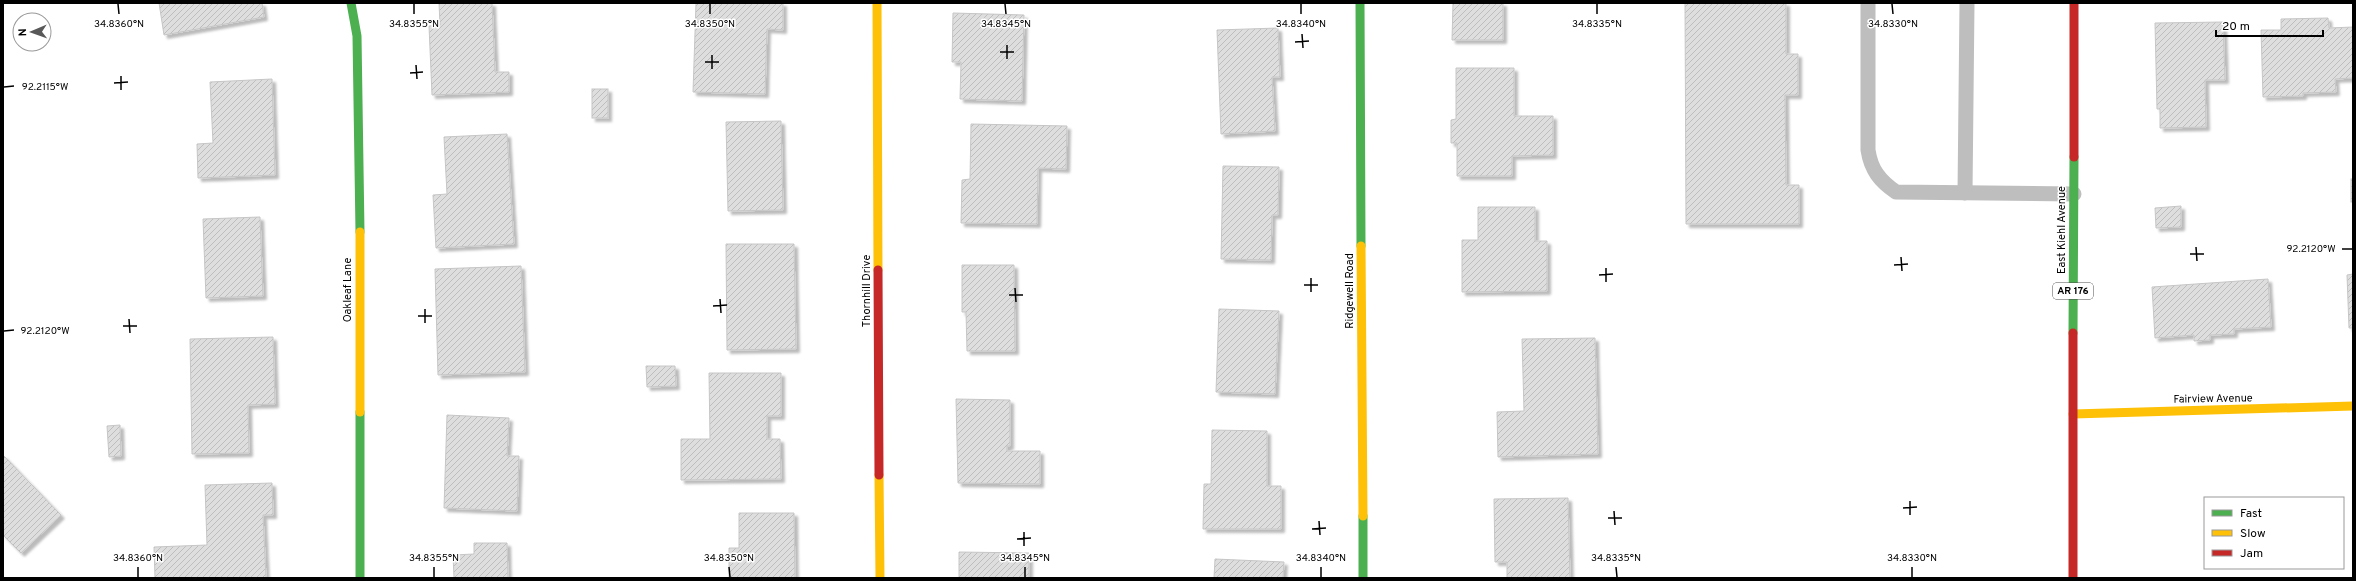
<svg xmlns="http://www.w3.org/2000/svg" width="2356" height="581" font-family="Overpass,sans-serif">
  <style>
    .building { fill: url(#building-hatch); stroke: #c6c6c6; filter: url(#shadow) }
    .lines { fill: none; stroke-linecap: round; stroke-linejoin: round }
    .lane { stroke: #bebebe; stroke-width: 15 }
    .fast { stroke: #4caf50; stroke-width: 9 }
    .slow { stroke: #ffc107; stroke-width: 9 }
    .jam { stroke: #c62828; stroke-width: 9 }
    .ticks { fill: none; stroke: #000; stroke-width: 1.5 }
    .labels { text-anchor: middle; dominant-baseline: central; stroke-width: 3; stroke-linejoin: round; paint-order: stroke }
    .shield { fill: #fff; stroke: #4c4c4c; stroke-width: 1 }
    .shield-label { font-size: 10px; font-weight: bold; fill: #000 }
    .street-label { font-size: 11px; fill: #000; stroke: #fff }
    .ticks-label { font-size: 10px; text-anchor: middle; fill: #000; stroke: #fff; stroke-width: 3; stroke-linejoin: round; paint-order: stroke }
  </style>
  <defs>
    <pattern id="building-hatch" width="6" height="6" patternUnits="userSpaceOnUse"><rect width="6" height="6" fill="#dedede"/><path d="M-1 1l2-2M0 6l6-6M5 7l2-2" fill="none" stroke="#bdbdbd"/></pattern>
    <filter id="shadow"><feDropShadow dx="3.5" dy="3.5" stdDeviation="1" flood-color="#0004"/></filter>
  </defs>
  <rect width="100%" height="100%" fill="#fff"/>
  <!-- building -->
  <g class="building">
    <path d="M 159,3 L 262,3 L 264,17 L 164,35 Z"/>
    <path d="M 439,3 L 492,3 L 495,72 L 509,72 L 509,92 L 432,95 L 429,26 L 440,25 Z"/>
    <path d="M 696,3 L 783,3 L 783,30 L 767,29 L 765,94 L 693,92 Z"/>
    <path d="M 1453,3 L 1503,3 L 1503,40 L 1452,40 Z"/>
    <path d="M 1685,3 L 1786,3 L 1786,54 L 1798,54 L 1798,95 L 1785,95 L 1786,185 L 1799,185 L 1799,224 L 1686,224 Z"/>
    <path d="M 953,13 L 1024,15 L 1022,101 L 960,99 L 961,62 L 952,62 Z"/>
    <path d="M 2328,18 L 2329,28 L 2353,27 L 2353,78 L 2335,79 L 2336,92 L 2303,93 L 2303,96 L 2263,97 L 2261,30 L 2281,30 L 2281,19 Z"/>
    <path d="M 2223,22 L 2225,80 L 2205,80 L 2206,127 L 2160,128 L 2160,109 L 2157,109 L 2155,23 Z"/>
    <path d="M 1278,28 L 1280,77 L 1272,77 L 1275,131 L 1221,134 L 1217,30 Z"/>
    <path d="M 1456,68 L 1514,68 L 1514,116 L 1553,116 L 1553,155 L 1512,156 L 1512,176 L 1457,176 L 1457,143 L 1451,143 L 1451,120 L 1456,119 Z"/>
    <path d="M 272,79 L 275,175 L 198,178 L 197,144 L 213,143 L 210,82 Z"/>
    <rect x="592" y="89" width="16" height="29"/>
    <path d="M 781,121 L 783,210 L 728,211 L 726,122 Z"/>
    <path d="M 971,124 L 1067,126 L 1066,169 L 1038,168 L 1037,224 L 961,223 L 962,180 L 970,179 Z"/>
    <path d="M 507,134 L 514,244 L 436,248 L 433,195 L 447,194 L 444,137 Z"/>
    <path d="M 1223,166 L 1279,167 L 1278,215 L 1272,215 L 1271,260 L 1221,259 Z"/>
    <rect x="2351" y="179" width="2" height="23"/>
    <path d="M 2181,206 L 2181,227 L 2156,228 L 2155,208 Z"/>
    <path d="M 1478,207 L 1535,207 L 1535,241 L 1547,241 L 1547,291 L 1462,292 L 1462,240 L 1478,240 Z"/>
    <path d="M 260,217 L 263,296 L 206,298 L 203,219 Z"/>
    <path d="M 726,244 L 794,244 L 796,349 L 727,350 Z"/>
    <path d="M 962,265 L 1014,265 L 1015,351 L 967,351 L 966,312 L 962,312 Z"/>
    <path d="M 521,266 L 525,372 L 438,375 L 435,269 Z"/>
    <path d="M 2353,274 L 2353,328 L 2349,328 L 2347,275 Z"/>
    <path d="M 2268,279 L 2271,327 L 2234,329 L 2234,334 L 2210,335 L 2210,340 L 2194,341 L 2194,335 L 2155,338 L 2152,287 Z"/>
    <path d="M 1219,309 L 1279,311 L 1275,394 L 1216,392 Z"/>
    <path d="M 273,337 L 275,404 L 248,405 L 249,453 L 192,454 L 190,339 Z"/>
    <path d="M 1595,338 L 1598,454 L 1498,457 L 1497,412 L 1524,411 L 1522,339 Z"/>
    <path d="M 646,366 L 675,366 L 676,386 L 647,387 Z"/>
    <path d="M 709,373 L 781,373 L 781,416 L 767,416 L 767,439 L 780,439 L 781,479 L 681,480 L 681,439 L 710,439 Z"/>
    <path d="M 956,399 L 1010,400 L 1010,446 L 1007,446 L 1007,451 L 1040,451 L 1040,484 L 958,483 Z"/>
    <path d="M 447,415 L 509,418 L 507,456 L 519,456 L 517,511 L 444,508 Z"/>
    <path d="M 120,425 L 121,456 L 109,457 L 107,426 Z"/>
    <path d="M 1212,430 L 1267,431 L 1267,486 L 1281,486 L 1281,529 L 1203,529 L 1204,484 L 1211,484 Z"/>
    <path d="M 3,455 L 61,515 L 21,553 L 3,535 Z"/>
    <path d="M 272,483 L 273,515 L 263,515 L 266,578 L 155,578 L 154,547 L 207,545 L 205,485 Z"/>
    <path d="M 1568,498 L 1570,578 L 1507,578 L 1507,562 L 1495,562 L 1494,499 Z"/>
    <path d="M 739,513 L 794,513 L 795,578 L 729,578 L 729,548 L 739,548 Z"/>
    <path d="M 474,543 L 507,543 L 508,578 L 454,578 L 453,555 L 474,554 Z"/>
    <path d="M 959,552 L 1029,553 L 1029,578 L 959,578 Z"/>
    <path d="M 1215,559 L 1284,562 L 1283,578 L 1214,578 Z"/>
  </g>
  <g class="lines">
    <!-- lane -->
    <g class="lane">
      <path d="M 1868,3 L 1868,150 C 1871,170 1880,181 1896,192 L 2074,194"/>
      <path d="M 1965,193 L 1967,3"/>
    </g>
    <!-- fast -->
    <g class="fast">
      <path d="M 351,3 L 357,36 L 360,232"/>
      <path d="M 1360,3 L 1361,246"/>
      <path d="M 2073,333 L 2074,157"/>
      <path d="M 360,412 L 360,578"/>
      <path d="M 1363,516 L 1363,578"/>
    </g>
    <!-- slow -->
    <g class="slow">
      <path d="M 877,3 L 878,270"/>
      <path d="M 360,232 L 360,412"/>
      <path d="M 1361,246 L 1363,516"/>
      <path d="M 2073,414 L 2353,406"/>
      <path d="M 879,475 L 880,578"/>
    </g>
    <!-- jam -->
    <g class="jam">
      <path d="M 2074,157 L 2074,3"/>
      <path d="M 878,270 L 879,475"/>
      <path d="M 2073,578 L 2073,333"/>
    </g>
  </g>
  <!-- ticks -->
  <path class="ticks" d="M 118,4 L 119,14M 414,4 L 414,14M 710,4 L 710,14M 1005,4 L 1006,14M 1301,4 L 1301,14M 1597,4 L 1597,14M 1892,4 L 1893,14M 1302,34 L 1303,48M 1295,42 L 1309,41M 1007,45 L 1007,59M 1000,52 L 1014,52M 712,55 L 712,69M 705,62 L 719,62M 416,65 L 417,79M 410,73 L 423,72M 121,76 L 121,90M 114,83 L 128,82M 4,87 L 14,86M 2196,247 L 2197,261M 2342,249 L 2352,249M 2190,254 L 2204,254M 1901,257 L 1902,271M 1894,265 L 1908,264M 1606,268 L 1606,282M 1599,275 L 1613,274M 1311,278 L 1311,292M 1304,285 L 1318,285M 1015,288 L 1016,302M 1009,295 L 1023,295M 720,299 L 721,313M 713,306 L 727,305M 425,309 L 425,323M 418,316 L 432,316M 129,319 L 130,333M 123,326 L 137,326M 4,331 L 14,330M 1910,501 L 1910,515M 1903,508 L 1917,507M 1614,511 L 1615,525M 1608,518 L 1622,518M 1319,521 L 1320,535M 1312,529 L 1326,528M 1024,532 L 1024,546M 1017,539 L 1031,538M 138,567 L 138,577M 434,567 L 434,577M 729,567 L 730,577M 1025,567 L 1025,577M 1321,567 L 1321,577M 1616,567 L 1617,577M 1912,567 L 1912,577"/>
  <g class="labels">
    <!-- shield labels -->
    <rect class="shield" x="2053" y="283" width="40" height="16" rx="3"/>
    <g class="shield-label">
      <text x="2073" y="291">AR 176</text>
    </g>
    <!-- street labels -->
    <g class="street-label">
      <text transform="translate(2062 230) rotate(-90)">East Kiehl Avenue</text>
      <text transform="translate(348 290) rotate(-90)">Oakleaf Lane</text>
      <text transform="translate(867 291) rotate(-90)">Thornhill Drive</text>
      <text transform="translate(1350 291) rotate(-90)">Ridgewell Road</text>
      <text transform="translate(2213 399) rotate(-1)">Fairview Avenue</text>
    </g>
  </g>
  <g class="ticks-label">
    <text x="119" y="27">34.8360°N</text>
    <text x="414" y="27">34.8355°N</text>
    <text x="710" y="27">34.8350°N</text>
    <text x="1006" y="27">34.8345°N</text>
    <text x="1301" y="27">34.8340°N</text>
    <text x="1597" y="27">34.8335°N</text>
    <text x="1893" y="27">34.8330°N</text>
    <text x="45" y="90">92.2115°W</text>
    <text x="2311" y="252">92.2120°W</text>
    <text x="45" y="334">92.2120°W</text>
    <text x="138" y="561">34.8360°N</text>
    <text x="434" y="561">34.8355°N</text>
    <text x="729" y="561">34.8350°N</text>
    <text x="1025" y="561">34.8345°N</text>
    <text x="1321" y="561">34.8340°N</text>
    <text x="1616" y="561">34.8335°N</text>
    <text x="1912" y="561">34.8330°N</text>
  </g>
  <!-- border -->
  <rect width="2356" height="581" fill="none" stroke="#000000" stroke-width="8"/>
  <!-- legend -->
  <rect x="2204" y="497" width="140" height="72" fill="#ffffff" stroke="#999999"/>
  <rect x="2212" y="510" width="20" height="6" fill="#4caf50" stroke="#999999"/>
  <text x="2240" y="517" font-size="12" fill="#000000">Fast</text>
  <rect x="2212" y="530" width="20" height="6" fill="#ffc107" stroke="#999999"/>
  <text x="2240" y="537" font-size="12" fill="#000000">Slow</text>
  <rect x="2212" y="550" width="20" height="6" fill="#c62828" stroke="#999999"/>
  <text x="2240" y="557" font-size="12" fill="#000000">Jam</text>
  <!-- north arrow -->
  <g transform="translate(32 32) rotate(268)"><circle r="19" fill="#ffffff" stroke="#999999"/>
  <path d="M0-3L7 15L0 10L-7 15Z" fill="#595959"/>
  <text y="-6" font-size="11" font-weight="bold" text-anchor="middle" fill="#000000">N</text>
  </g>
  <!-- scale -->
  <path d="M2216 30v6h107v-6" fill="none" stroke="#000000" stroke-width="2"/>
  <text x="2222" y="30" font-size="12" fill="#000000" stroke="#ffffff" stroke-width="3" paint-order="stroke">20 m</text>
</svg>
